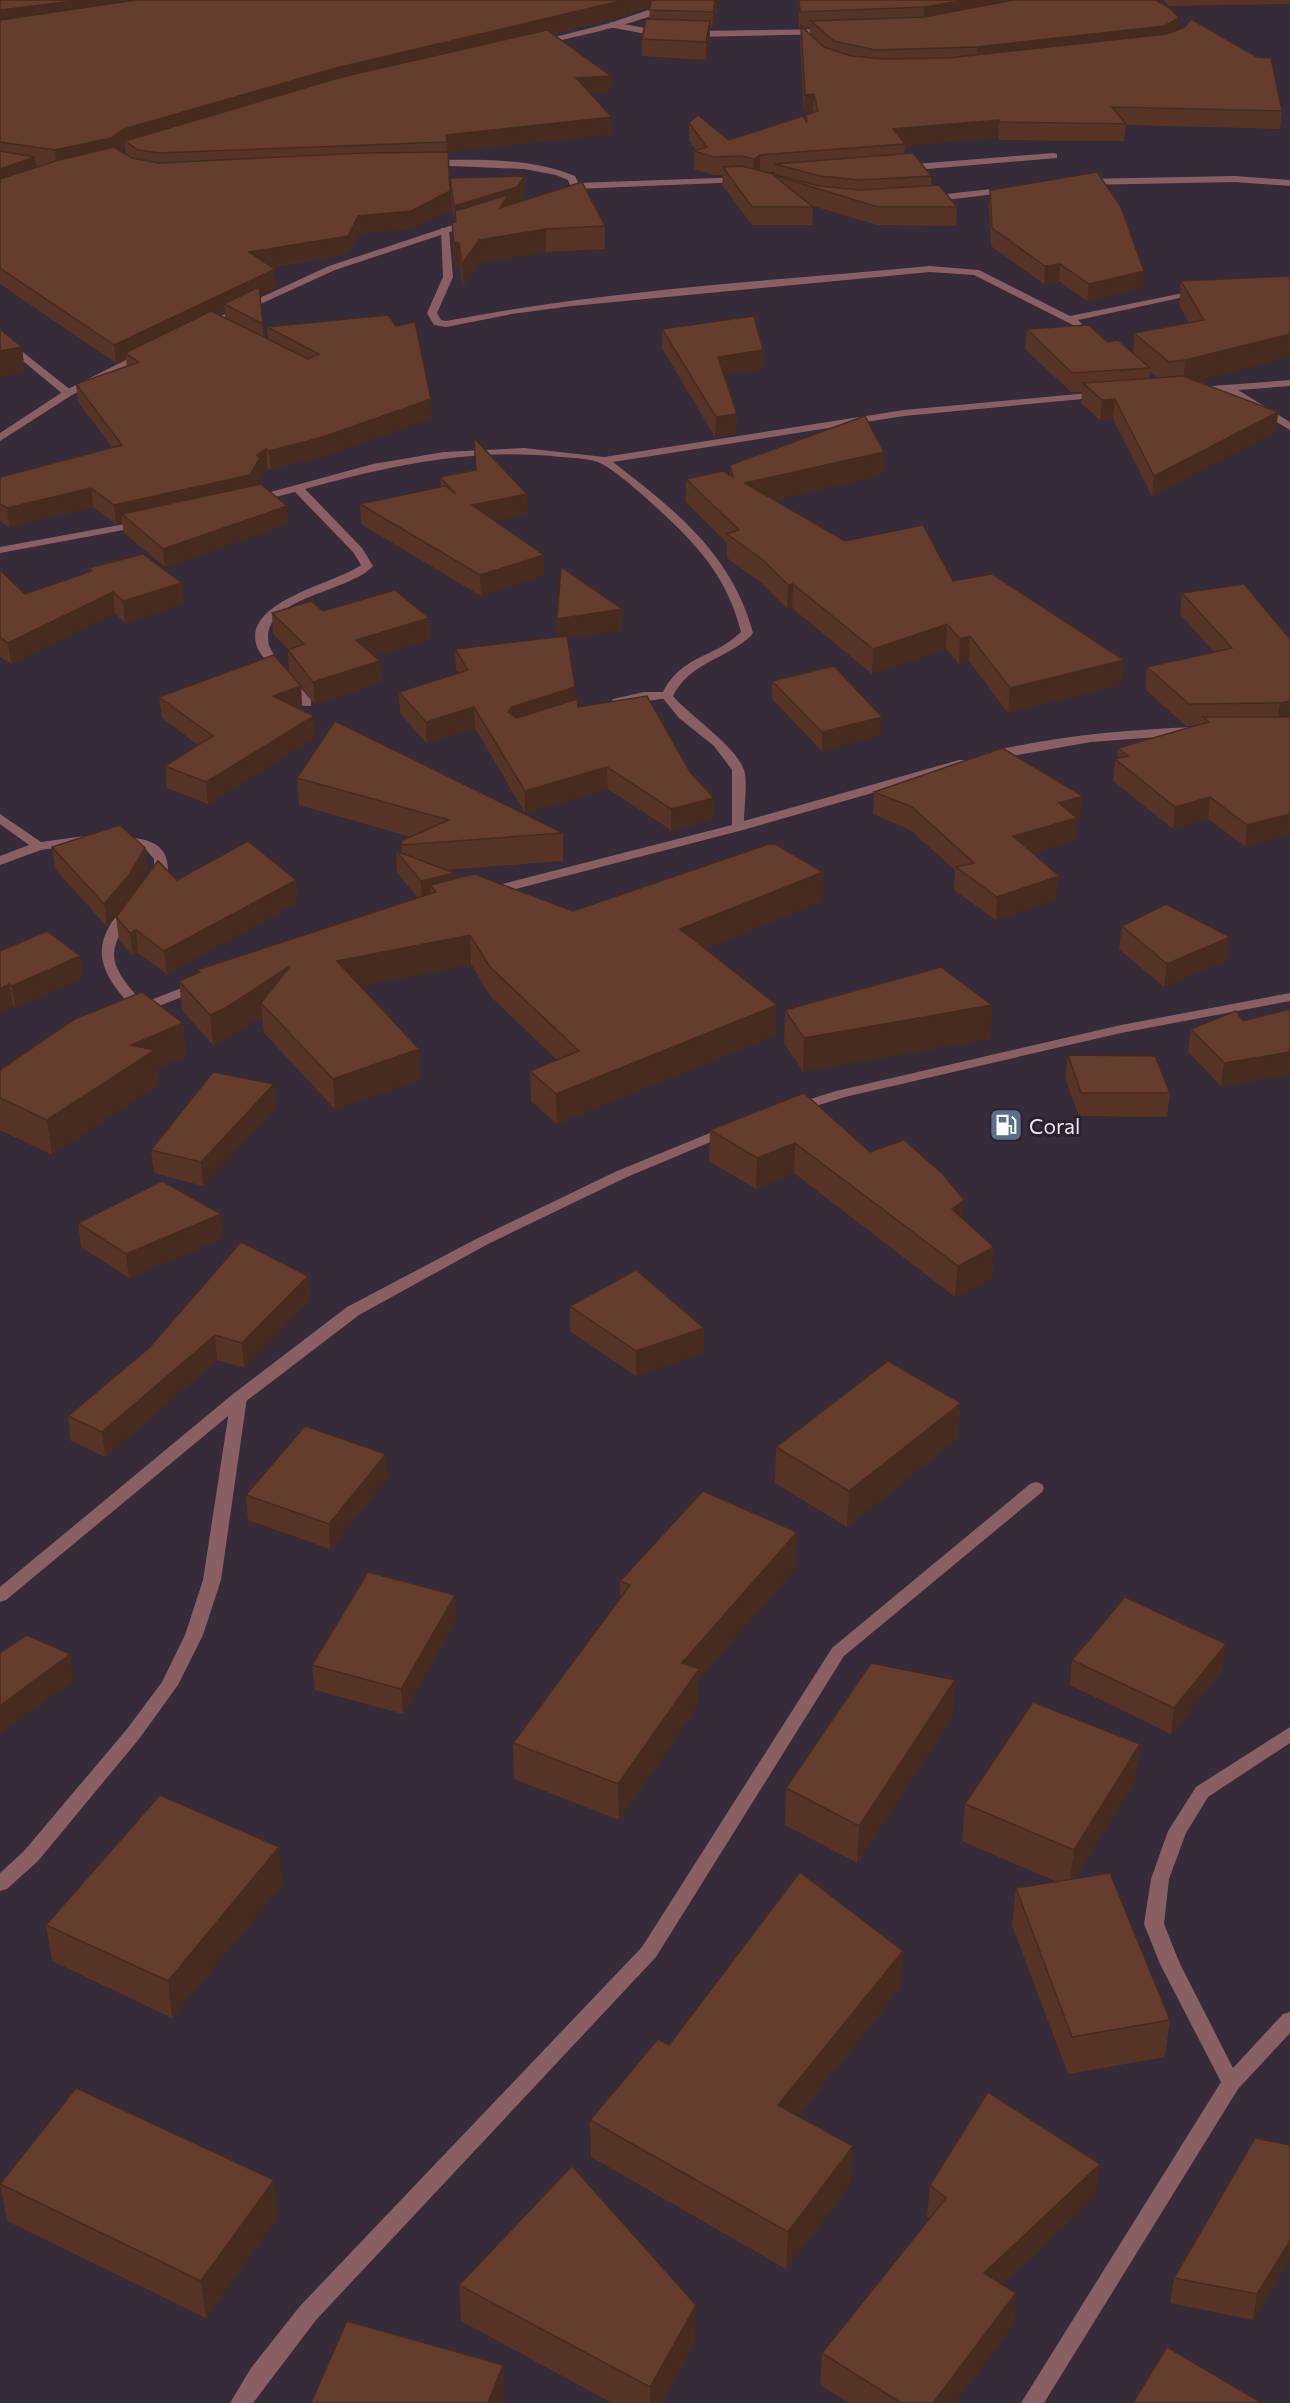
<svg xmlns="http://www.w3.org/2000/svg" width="1290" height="2403" font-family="Commissioner,sans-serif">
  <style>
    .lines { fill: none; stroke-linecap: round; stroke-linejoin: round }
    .service { fill: #885f63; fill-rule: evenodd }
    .minor { fill: #885f63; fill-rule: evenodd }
    .tertiary { fill: #885f63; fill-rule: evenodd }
    .wall { fill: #563428; fill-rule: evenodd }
    .shaded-wall { fill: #462b21 }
    .building { fill: #643d2f; stroke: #462b21; stroke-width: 1.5 }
    .labels { text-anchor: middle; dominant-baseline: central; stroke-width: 6; stroke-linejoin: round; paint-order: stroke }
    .poi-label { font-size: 21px; fill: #eee7f1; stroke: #2b212f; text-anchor: start }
  </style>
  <rect width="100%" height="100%" fill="#352b39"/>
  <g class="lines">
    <!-- service -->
    <path class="service" d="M 644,692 L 667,692 L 673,696 C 669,699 628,703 617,706 L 611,702 L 613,699 Z"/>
    <!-- minor -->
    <g class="minor">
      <path d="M 612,22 L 662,31 L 666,34 L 662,37 L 609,27 L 609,23 Z"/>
      <path d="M 830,29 L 834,32 L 833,34 L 692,37 L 688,34 L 692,31 Z"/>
      <path d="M 1054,153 L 1057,154 L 1057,158 L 903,171 L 898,168 L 903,165 Z"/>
      <path d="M 1235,176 L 1290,180 L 1290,186 L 1235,182 L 1084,185 L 1079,182 L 1084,179 Z"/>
      <path d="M 746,177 L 748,179 L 743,182 L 575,189 L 570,186 L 575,183 Z"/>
      <path d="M 1009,187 L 1014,190 L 1012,192 L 929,202 L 924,199 L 929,196 Z"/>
      <path d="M 441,228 L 449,230 L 453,277 L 437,313 L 441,320 L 446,321 C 605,290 769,281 930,266 L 979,270 L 1070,316 L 1198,290 L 1203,293 L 1078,320 L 1082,324 L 1077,327 L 974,275 L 930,272 L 572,306 L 512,314 L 446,327 L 434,325 L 427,313 L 443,277 Z"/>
      <path d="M 0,334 L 72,391 L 72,395 L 64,395 L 0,342 Z"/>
      <path d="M 1290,380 L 1290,386 L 1238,390 L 1290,422 L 1290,430 L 1225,391 L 1199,393 L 1194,390 L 1199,387 Z"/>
      <path d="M 1100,392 L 1104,393 L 1104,397 L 904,416 L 613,462 C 675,510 732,554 753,633 L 751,636 C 726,659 689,663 673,696 C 691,717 736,746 744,770 C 748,781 744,808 744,821 L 959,760 L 967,760 L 967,766 L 743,830 L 493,895 L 483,895 L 481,892 L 483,889 L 732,825 L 732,770 L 714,746 L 679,718 L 661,696 C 680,654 712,660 741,632 C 729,585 707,556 672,522 C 655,506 621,474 602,464 C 591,458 573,458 561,457 C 474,447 388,466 305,489 L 362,548 L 373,566 C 349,593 258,597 269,645 C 271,655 303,690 311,700 L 311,706 L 303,706 C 294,694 261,657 257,647 C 241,601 335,584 361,565 L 353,552 L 295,492 L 256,502 L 250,499 L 252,497 L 373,464 L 444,452 L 524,448 L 604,457 L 904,410 Z"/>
      <path d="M 141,521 L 145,522 L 145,526 L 0,553 L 0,547 Z"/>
      <path d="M 1194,727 L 1198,728 L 1198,734 L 1091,742 L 989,760 L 983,756 L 985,753 C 1053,736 1123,730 1194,727 Z"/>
      <path d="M 0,814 L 41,842 L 92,835 L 98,839 L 92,843 L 41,850 L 0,865 L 0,856 L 29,845 L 0,824 Z"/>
      <path d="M 119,836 C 142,839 167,839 168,869 L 159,883 L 149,883 L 147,880 L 154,869 L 154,859 L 144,847 L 114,843 L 113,840 L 114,837 Z"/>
      <path d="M 129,906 L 136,910 C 104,953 108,963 143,1003 L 197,982 L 204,986 L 202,989 L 144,1012 L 134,1012 C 132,1007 127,1002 123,997 C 105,975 93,953 110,925 C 114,918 121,908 129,906 Z"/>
      <path d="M 239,1393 L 247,1398 L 221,1580 L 203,1635 L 178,1685 L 139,1739 L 38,1861 L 7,1889 L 0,1891 L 0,1873 L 24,1851 L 127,1729 L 162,1682 L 185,1635 L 203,1580 L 231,1398 Z"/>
      <path d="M 1036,1482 L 1042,1484 L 1044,1488 L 1042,1492 L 844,1656 L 656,1957 L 316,2320 L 253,2403 L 230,2403 L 251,2368 L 300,2306 L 642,1947 L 832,1648 L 1030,1484 Z"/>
      <path d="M 1290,1727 L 1290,1743 L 1208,1797 L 1186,1833 L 1169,1879 L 1164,1924 L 1180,1964 L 1233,2068 L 1283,2014 L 1290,2012 L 1290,2033 L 1238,2089 L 1044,2403 L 1021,2403 L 1221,2082 L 1160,1964 L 1144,1924 L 1151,1879 L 1168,1831 L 1196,1787 Z"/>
    </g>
    <!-- tertiary -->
    <g class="tertiary">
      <path d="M 671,0 L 680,0 C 662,20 569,38 539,45 L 535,42 L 610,23 L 666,4 Z"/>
      <path d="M 429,160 C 477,160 530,157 575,176 L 580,186 L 560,199 L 555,196 L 557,194 L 570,185 L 568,180 L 556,175 L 524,169 L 426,165 L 426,161 Z"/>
      <path d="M 471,219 L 476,222 L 474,224 L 335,270 L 210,327 L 201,325 L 329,266 Z"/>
      <path d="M 140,353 L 149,355 L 72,395 L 0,441 L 0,433 L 64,391 Z"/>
      <path d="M 1290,993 L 1290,1001 L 1121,1033 L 845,1097 L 796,1112 L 789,1108 L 791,1105 L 836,1091 L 1121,1025 Z"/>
      <path d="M 727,1126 L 734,1130 L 732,1133 L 627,1177 L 488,1244 L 359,1315 L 245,1402 L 6,1600 L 0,1602 L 0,1587 L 233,1394 L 347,1307 L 478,1238 L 617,1171 Z"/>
    </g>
  </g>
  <!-- wall -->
  <g class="wall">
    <path d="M 0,0 L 719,0 L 712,28 L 710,28 L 710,38 L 706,60 L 642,56 L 642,39 L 649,19 L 650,6 L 616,18 L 552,34 L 611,92 L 590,93 L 612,134 L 447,152 L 451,209 L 412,229 L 359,233 L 349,254 L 272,267 L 276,287 L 259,295 L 264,337 L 268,339 L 267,327 L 388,315 L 432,418 L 324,456 L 271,470 L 267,468 L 261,472 L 261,477 L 256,485 L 289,524 L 165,567 L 124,533 L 122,522 L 116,524 L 93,507 L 9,527 L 0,521 L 0,477 L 112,447 L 78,402 L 76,384 L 127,367 L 126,359 L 116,363 L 0,284 ZM 125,146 L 126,155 L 119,150 ZM 225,311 L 225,318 L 218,315 Z"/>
    <path d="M 798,0 L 1156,0 L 1178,30 L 1282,111 L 1280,129 L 1126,125 L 1124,141 L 999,140 L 998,137 L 905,146 L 904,154 L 931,176 L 931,186 L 957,207 L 956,226 L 877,225 L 810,205 L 813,207 L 812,225 L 752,225 L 722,185 L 723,175 L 714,175 L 694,169 L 694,151 L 696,150 L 689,141 L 689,123 L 729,140 L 806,122 L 806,115 L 814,113 L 813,111 L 804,112 L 800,43 L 801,28 L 799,28 ZM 810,27 L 810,35 L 802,28 ZM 766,172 L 775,172 L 775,175 Z"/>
    <path d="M 1163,0 L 1290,0 L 1290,4 L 1168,6 Z"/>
    <path d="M 525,176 L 525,194 L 520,201 L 605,226 L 605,249 L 546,252 L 479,263 L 463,288 L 460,266 L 454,267 L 452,223 L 454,222 L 451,197 L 450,178 Z"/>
    <path d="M 990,190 L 1144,271 L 1142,288 L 1087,301 L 1059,281 L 1044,284 L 991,246 L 989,207 Z"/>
    <path d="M 1290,276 L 1290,357 L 1196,381 L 1278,412 L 1276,432 L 1152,496 L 1113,419 L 1100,420 L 1081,403 L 1082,392 L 1071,392 L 1025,349 L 1027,329 L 1107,342 L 1133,353 L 1134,333 L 1189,323 L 1179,305 L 1181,281 ZM 1150,372 L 1158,378 L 1149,379 Z"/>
    <path d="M 662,329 L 763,350 L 763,369 L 724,375 L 737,414 L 736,434 L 715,437 L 662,348 Z"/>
    <path d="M 884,452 L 883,475 L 774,500 L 845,541 L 953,581 L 1122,685 L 1008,713 L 969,661 L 959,664 L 946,649 L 872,674 L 792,608 L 787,609 L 763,584 L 727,558 L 727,543 L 686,502 L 686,479 L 730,475 L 730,465 Z"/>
    <path d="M 440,477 L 528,514 L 495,521 L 544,575 L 481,596 L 361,524 L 360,504 L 441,487 Z"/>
    <path d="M 89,568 L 183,604 L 125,623 L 115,613 L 11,664 L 0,657 L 0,570 L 25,594 L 90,572 Z"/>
    <path d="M 1182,593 L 1290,639 L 1290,835 L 1245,846 L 1208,819 L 1173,829 L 1113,781 L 1115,759 L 1117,759 L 1118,748 L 1196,726 L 1186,726 L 1145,689 L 1147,667 L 1214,652 L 1180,614 Z"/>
    <path d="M 622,609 L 622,630 L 568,638 L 575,687 L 575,700 L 578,707 L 714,820 L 671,830 L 608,789 L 525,813 L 475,728 L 426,743 L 400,713 L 399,692 L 458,673 L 456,670 L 455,649 L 557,637 Z"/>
    <path d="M 323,611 L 429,618 L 430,639 L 374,656 L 380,661 L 381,682 L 315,704 L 289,672 L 288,650 L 289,650 L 273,634 L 272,613 Z"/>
    <path d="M 772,681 L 881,735 L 822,751 L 772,699 Z"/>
    <path d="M 301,686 L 302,708 L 300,709 L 315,738 L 208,804 L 167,788 L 165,766 L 198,745 L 162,718 L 159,697 Z"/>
    <path d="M 297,778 L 563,833 L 563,861 L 447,870 L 454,879 L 573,911 L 823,872 L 822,901 L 705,949 L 776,1035 L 557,1124 L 531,1101 L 530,1071 L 557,1060 L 491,997 L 471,964 L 360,986 L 419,1049 L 420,1080 L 335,1109 L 264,1033 L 262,1016 L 230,1037 L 213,1045 L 182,1010 L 179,981 L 197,973 L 197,970 L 418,898 L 397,873 L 396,851 L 402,853 L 401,841 L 411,837 L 299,805 Z"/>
    <path d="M 874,792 L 1081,818 L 1076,820 L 1075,840 L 1032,853 L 1057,899 L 996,920 L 954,890 L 955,870 L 910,830 L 873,814 Z"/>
    <path d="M 52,847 L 145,848 L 147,871 L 136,890 L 177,880 L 296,880 L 297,903 L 167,974 L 138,953 L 133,956 L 119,940 L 116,917 L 121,911 L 107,927 L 55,869 Z"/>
    <path d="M 1122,926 L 1227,960 L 1164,987 L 1119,949 Z"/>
    <path d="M 0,951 L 80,956 L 83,978 L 15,1008 L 13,1006 L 0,1012 Z"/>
    <path d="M 992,1005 L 990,1039 L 803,1071 L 784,1043 L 785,1010 Z"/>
    <path d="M 1290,1009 L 1290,1075 L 1221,1086 L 1188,1052 L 1191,1029 L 1243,1021 Z"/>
    <path d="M 183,1023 L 186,1056 L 157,1069 L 159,1084 L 52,1155 L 0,1130 L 0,1070 Z"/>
    <path d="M 1068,1055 L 1170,1093 L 1167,1117 L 1079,1116 L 1065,1078 Z"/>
    <path d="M 274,1084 L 276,1107 L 203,1186 L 154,1173 L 151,1150 Z"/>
    <path d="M 710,1130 L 870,1152 L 963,1219 L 994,1247 L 992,1279 L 955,1297 L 794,1173 L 756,1189 L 709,1161 Z"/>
    <path d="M 78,1223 L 223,1238 L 129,1278 L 81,1247 Z"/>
    <path d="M 308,1276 L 309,1301 L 244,1368 L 217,1360 L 105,1457 L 71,1441 L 68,1416 Z"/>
    <path d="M 570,1306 L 704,1352 L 636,1376 L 570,1331 Z"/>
    <path d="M 958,1438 L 847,1527 L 775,1483 L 776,1447 Z"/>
    <path d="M 388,1478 L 330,1549 L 248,1520 L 246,1495 Z"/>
    <path d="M 796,1568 L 698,1680 L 698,1706 L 619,1820 L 514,1779 L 513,1743 L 620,1598 L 620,1581 Z"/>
    <path d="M 455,1595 L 456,1620 L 403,1714 L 315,1690 L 312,1665 Z"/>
    <path d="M 1072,1660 L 1223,1669 L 1171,1734 L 1070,1685 Z"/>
    <path d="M 955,1680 L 952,1717 L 857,1863 L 785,1825 L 786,1788 Z"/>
    <path d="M 1140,1744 L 1135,1781 L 1074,1879 L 1170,2020 L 1165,2057 L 1068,2074 L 1012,1925 L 1016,1888 L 1057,1882 L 962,1841 L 965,1804 Z"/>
    <path d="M 283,1884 L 172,2018 L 52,1961 L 46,1925 Z"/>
    <path d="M 900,1988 L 798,2116 L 851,2183 L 786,2269 L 591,2157 L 590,2120 L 669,2045 Z"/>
    <path d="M 1290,2145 L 1290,2259 L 1253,2320 L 1170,2303 L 1174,2278 Z"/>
    <path d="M 0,2184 L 278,2217 L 206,2318 L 7,2221 Z"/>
    <path d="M 930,2185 L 1096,2196 L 1002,2284 L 1016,2293 L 1013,2325 L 954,2403 L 849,2403 L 820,2385 L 822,2353 L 929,2219 L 927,2217 Z"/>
    <path d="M 459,2285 L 695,2341 L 662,2403 L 612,2403 L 461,2321 Z"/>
  </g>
  <!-- shaded-wall -->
  <g class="shaded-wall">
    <path d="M 80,0 L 205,0 L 0,27 L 0,10 Z"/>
    <path d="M 622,0 L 665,0 L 616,18 L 336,85 L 125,141 L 125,146 L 113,155 L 57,168 L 55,150 L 124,129 L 336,68 Z"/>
    <path d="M 715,0 L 719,0 L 712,28 L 713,12 Z"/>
    <path d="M 965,0 L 1062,0 L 923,23 L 924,7 Z"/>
    <path d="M 1179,18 L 1177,34 L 976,64 L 977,47 Z"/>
    <path d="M 710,21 L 710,38 L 706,60 L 706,42 Z"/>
    <path d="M 611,76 L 611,92 L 576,94 L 576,78 Z"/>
    <path d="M 814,94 L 813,111 L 804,112 L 805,95 Z"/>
    <path d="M 612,117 L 612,134 L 447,152 L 446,135 Z"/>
    <path d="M 999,120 L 998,137 L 905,146 L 905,144 L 893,129 Z"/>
    <path d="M 760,155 L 760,173 L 753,177 L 754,159 Z"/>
    <path d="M 35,157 L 37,174 L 0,187 L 0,169 Z"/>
    <path d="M 525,176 L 525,194 L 518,205 L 456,223 L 455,211 L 455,224 L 454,224 L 454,206 Z"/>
    <path d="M 450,191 L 451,209 L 412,229 L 359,233 L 349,254 L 250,270 L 249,252 L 358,216 Z"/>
    <path d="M 546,229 L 546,252 L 479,263 L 463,288 L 462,264 L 479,240 Z"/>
    <path d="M 454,243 L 459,243 L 460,266 L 454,267 Z"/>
    <path d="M 1060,264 L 1059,281 L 1044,284 L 1045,266 Z"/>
    <path d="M 275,269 L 276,287 L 232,308 L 224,304 L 225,311 L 131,356 L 125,353 L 126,359 L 116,363 L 114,345 Z"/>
    <path d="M 1144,271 L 1142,288 L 1087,301 L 1089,284 Z"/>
    <path d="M 1290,334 L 1290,357 L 1183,385 L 1185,360 Z"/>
    <path d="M 22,347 L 25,373 L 0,378 L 0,351 Z"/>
    <path d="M 763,350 L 763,369 L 717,376 L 718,357 Z"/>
    <path d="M 431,399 L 432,418 L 324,456 L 271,470 L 269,451 Z"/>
    <path d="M 1115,399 L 1113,419 L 1100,420 L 1102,400 Z"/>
    <path d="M 1278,412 L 1276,432 L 1152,496 L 1154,476 Z"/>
    <path d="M 737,414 L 736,434 L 715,437 L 716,417 Z"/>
    <path d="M 266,449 L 267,468 L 261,472 L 261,477 L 251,494 L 122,514 L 122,522 L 116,524 L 114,505 L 257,455 Z"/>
    <path d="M 884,452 L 883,475 L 744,507 L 745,483 Z"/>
    <path d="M 91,488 L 93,507 L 9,527 L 7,508 Z"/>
    <path d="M 527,494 L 528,514 L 473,526 L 472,505 Z"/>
    <path d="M 287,506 L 289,524 L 165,567 L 163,549 Z"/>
    <path d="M 544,555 L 544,575 L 481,596 L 480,575 Z"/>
    <path d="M 182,583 L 183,604 L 125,623 L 123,601 Z"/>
    <path d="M 793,584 L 792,608 L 787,609 L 788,585 Z"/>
    <path d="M 113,592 L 115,613 L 11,664 L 8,643 Z"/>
    <path d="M 622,609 L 622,630 L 557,640 L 557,619 Z"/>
    <path d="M 429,618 L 430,639 L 357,661 L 356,640 Z"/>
    <path d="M 947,624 L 946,649 L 872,674 L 873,649 Z"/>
    <path d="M 970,636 L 969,661 L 959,664 L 960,639 Z"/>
    <path d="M 1124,660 L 1122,685 L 1008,713 L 1010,688 Z"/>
    <path d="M 380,661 L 381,682 L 315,704 L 313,682 Z"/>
    <path d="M 301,686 L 302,708 L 274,717 L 273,696 Z"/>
    <path d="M 575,687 L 575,707 L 509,733 L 508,712 L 512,707 Z"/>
    <path d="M 1290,701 L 1290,722 L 1277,725 L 1280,703 Z"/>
    <path d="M 474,707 L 475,728 L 426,743 L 426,722 Z"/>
    <path d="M 314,716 L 315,738 L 208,804 L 206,782 Z"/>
    <path d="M 882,717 L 881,735 L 822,751 L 822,732 Z"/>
    <path d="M 607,767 L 608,789 L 525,813 L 525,791 Z"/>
    <path d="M 1083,796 L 1081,818 L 1076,820 L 1075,840 L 1012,859 L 1013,836 L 1059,803 Z"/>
    <path d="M 1210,797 L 1208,819 L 1173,829 L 1175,807 Z"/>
    <path d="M 714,798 L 714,820 L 671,830 L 671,809 Z"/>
    <path d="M 1290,814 L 1290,835 L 1245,846 L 1247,825 Z"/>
    <path d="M 145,848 L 147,871 L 132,898 L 107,927 L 104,904 Z"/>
    <path d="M 823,872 L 822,901 L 680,959 L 680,929 Z"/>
    <path d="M 454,873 L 455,895 L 436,892 L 430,885 L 431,902 L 422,904 L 421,881 Z"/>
    <path d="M 1059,876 L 1057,899 L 996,920 L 997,897 Z"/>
    <path d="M 296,880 L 297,903 L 167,974 L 164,951 Z"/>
    <path d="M 136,930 L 138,953 L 133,956 L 130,933 Z"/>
    <path d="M 470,935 L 471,964 L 339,990 L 337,961 Z"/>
    <path d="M 1230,937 L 1227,960 L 1164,987 L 1167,964 Z"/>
    <path d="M 80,956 L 83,978 L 15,1008 L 12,986 Z"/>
    <path d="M 290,966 L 261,1003 L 262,1016 L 230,1037 L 213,1045 L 210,1015 Z"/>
    <path d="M 9,984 L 13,1006 L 0,1012 L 0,989 Z"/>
    <path d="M 777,1005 L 776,1035 L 557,1124 L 556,1094 Z"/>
    <path d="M 992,1005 L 990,1039 L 803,1071 L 804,1038 Z"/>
    <path d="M 183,1023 L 186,1056 L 157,1069 L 159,1084 L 52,1155 L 47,1120 L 131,1045 Z"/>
    <path d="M 419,1049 L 420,1080 L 335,1109 L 333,1079 Z"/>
    <path d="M 1290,1052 L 1290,1075 L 1221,1086 L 1224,1063 Z"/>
    <path d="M 274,1084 L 276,1107 L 203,1186 L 201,1162 Z"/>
    <path d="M 795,1143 L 794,1173 L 756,1189 L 757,1158 Z"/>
    <path d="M 964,1200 L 962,1231 L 952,1209 Z"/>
    <path d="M 221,1214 L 223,1238 L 129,1278 L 126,1254 Z"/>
    <path d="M 994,1247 L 992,1279 L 955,1297 L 958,1266 Z"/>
    <path d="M 308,1276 L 309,1301 L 244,1368 L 242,1343 Z"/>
    <path d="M 704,1328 L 704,1352 L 636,1376 L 636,1351 Z"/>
    <path d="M 215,1335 L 217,1360 L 105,1457 L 102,1432 Z"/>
    <path d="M 961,1403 L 958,1438 L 847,1527 L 849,1491 Z"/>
    <path d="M 386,1454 L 388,1478 L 330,1549 L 329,1524 Z"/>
    <path d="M 797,1532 L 796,1568 L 698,1680 L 698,1706 L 619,1820 L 618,1784 L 682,1663 Z"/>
    <path d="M 455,1595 L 456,1620 L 403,1714 L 401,1689 Z"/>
    <path d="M 1226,1644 L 1223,1669 L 1171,1734 L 1174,1708 Z"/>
    <path d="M 70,1654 L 74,1680 L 0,1734 L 0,1706 Z"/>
    <path d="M 955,1680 L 952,1717 L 857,1863 L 859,1826 Z"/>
    <path d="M 1140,1744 L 1135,1781 L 1069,1887 L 1074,1850 Z"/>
    <path d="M 279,1847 L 283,1884 L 172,2018 L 168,1981 Z"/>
    <path d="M 903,1951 L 900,1988 L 777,2142 L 778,2105 Z"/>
    <path d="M 853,2146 L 851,2183 L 786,2269 L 788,2232 Z"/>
    <path d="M 1100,2164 L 1096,2196 L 980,2304 L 984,2273 Z"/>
    <path d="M 274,2180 L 278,2217 L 206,2318 L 201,2281 Z"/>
    <path d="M 1290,2241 L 1290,2259 L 1253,2320 L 1257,2294 Z"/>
    <path d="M 1016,2293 L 1013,2325 L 954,2403 L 933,2403 Z"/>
    <path d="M 696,2305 L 695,2341 L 662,2403 L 650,2403 L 650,2387 Z"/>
    <path d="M 503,2365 L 504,2403 L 488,2403 Z"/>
  </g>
  <!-- building -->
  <g class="building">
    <path d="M 0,0 L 80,0 L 0,10 Z"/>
    <path d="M 136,0 L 622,0 L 616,2 L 336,68 L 124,129 L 111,138 L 55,150 L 0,142 L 0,20 Z"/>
    <path d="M 655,0 L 715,0 L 713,12 L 649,10 L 651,1 Z"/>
    <path d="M 799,0 L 965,0 L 924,7 L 800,12 Z"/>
    <path d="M 1014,0 L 1156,0 L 1171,9 L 1179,18 L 1164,26 L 977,47 L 875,50 L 834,41 L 811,21 L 924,17 Z"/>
    <path d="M 646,19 L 710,21 L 706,42 L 642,39 Z"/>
    <path d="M 1191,19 L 1257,57 L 1271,58 L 1282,111 L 1112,107 L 1126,124 L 1000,122 L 999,120 L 893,129 L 905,144 L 760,155 L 754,159 L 742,156 L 714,157 L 694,151 L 707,147 L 689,123 L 698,115 L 729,140 L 803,116 L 807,123 L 806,115 L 818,111 L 814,94 L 805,95 L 801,26 L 824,47 L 851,56 L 884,59 L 948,58 L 1167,34 L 1185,27 Z"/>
    <path d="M 547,30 L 611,76 L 576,78 L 612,117 L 446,135 L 447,142 L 159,153 L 138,150 L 125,141 L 342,77 Z"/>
    <path d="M 114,147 L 132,158 L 159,163 L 364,153 L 448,152 L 450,191 L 411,211 L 358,216 L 348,236 L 249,252 L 275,269 L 114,345 L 0,268 L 0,179 L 59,160 Z"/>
    <path d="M 0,151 L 35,157 L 0,169 Z"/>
    <path d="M 913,153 L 931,176 L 861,180 L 820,176 L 775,164 Z"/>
    <path d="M 742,166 L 819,186 L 861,190 L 939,185 L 957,207 L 878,207 L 773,175 L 813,207 L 752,207 L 723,167 Z"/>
    <path d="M 1097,172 L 1121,207 L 1144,271 L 1089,284 L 1060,264 L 1045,266 L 992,228 L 990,190 Z"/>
    <path d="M 525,176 L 517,187 L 454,206 L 450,178 Z"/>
    <path d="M 582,182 L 605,226 L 546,229 L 479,240 L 462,264 L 459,243 L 454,243 L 452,223 L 456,222 L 455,211 L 508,195 L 500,208 Z"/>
    <path d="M 1290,276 L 1290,334 L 1185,360 L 1169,362 L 1134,333 L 1204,320 L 1181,281 Z"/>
    <path d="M 259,287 L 263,324 L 224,304 Z"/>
    <path d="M 211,311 L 308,359 L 319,354 L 267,327 L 388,315 L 396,326 L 415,322 L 431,399 L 323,437 L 269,451 L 266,449 L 257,455 L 260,458 L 250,475 L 114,505 L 91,488 L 7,508 L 0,504 L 0,477 L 122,445 L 76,384 L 139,362 L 125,353 Z"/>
    <path d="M 754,316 L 763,350 L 718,357 L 737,414 L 716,417 L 662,329 Z"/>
    <path d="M 1089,325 L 1107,342 L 1118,340 L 1150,368 L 1072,373 L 1027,329 Z"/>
    <path d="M 0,329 L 22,347 L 0,351 Z"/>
    <path d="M 1183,376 L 1278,412 L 1154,476 L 1115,399 L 1102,400 L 1083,383 Z"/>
    <path d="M 865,416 L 884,452 L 745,483 L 845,541 L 923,525 L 953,581 L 992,574 L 1124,660 L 1010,688 L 970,636 L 960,639 L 947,624 L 873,649 L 793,584 L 788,585 L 763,560 L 727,534 L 739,530 L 686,479 L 723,471 L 733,477 L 730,465 Z"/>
    <path d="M 474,438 L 527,494 L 472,505 L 544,555 L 480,575 L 360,504 L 445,486 L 456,494 L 440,477 L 476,470 Z"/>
    <path d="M 261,484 L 287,506 L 163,549 L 122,514 Z"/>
    <path d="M 143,554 L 182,583 L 123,601 L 113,592 L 8,643 L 0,637 L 0,570 L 25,594 L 92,571 L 89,568 Z"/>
    <path d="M 561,567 L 622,609 L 557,619 Z"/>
    <path d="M 1244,584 L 1290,639 L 1290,701 L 1280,703 L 1189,704 L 1147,667 L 1232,648 L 1182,593 Z"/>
    <path d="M 395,590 L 429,618 L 356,640 L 380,661 L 313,682 L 288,650 L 304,644 L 272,613 L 311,601 L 323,611 Z"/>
    <path d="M 567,636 L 575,687 L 512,707 L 508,712 L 517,718 L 577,699 L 578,707 L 647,696 L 690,772 L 714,798 L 671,809 L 607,767 L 525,791 L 474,707 L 426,722 L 399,692 L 468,670 L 455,649 Z"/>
    <path d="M 274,655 L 301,686 L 273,696 L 314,716 L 206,782 L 165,766 L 213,736 L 159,697 Z"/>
    <path d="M 834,666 L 882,717 L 822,732 L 772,681 Z"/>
    <path d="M 1203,717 L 1290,717 L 1290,814 L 1247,825 L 1210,797 L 1175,807 L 1115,759 L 1128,756 L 1118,748 L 1209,722 Z"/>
    <path d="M 335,721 L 563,833 L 402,845 L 401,841 L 449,820 L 297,778 Z"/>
    <path d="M 1002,748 L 1083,796 L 1059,803 L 1077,818 L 1013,836 L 1059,876 L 997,897 L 956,867 L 974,863 L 912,807 L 874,792 Z"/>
    <path d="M 120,825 L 145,848 L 129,875 L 104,904 L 52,847 Z"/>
    <path d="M 248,841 L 296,880 L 164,951 L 136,930 L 130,933 L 116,917 L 158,861 L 177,880 Z"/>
    <path d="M 769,844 L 775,844 L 823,872 L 680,929 L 777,1005 L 556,1094 L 530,1071 L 579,1051 L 490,967 L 470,935 L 337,961 L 419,1049 L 333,1079 L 261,1003 L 290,966 L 227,1007 L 210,1015 L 179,981 L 200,972 L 197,970 L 436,892 L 430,885 L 474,874 L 573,911 Z"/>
    <path d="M 396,851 L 454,873 L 421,881 Z"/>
    <path d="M 1166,904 L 1230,937 L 1167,964 L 1122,926 Z"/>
    <path d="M 47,931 L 80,956 L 12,986 L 9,984 L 0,989 L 0,951 Z"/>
    <path d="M 941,967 L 992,1005 L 804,1038 L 785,1010 Z"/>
    <path d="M 142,992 L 183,1023 L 131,1045 L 155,1050 L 47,1120 L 0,1098 L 0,1070 L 75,1019 Z"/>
    <path d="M 1290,1009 L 1290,1052 L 1224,1063 L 1191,1029 L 1236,1011 L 1243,1021 Z"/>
    <path d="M 1068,1055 L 1155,1056 L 1170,1093 L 1081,1093 Z"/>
    <path d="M 213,1072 L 274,1084 L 201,1162 L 151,1150 Z"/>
    <path d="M 804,1093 L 870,1152 L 904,1140 L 943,1174 L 964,1200 L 952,1209 L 994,1247 L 958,1266 L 795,1143 L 757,1158 L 710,1130 Z"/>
    <path d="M 162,1181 L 221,1214 L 126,1254 L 78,1223 Z"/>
    <path d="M 241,1242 L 308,1276 L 242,1343 L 215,1335 L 102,1432 L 68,1416 L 149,1348 Z"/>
    <path d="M 636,1270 L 704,1328 L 636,1351 L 570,1306 Z"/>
    <path d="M 888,1361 L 961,1403 L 849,1491 L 776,1447 Z"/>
    <path d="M 305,1426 L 386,1454 L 329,1524 L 246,1495 Z"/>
    <path d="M 703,1491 L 797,1532 L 682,1663 L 699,1669 L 618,1784 L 513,1743 L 630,1585 L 620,1581 Z"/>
    <path d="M 368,1572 L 455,1595 L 401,1689 L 312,1665 Z"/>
    <path d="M 1125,1597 L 1226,1644 L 1174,1708 L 1072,1660 Z"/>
    <path d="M 27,1635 L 70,1654 L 0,1706 L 0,1653 Z"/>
    <path d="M 871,1663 L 955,1680 L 859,1826 L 786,1788 Z"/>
    <path d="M 1033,1702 L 1140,1744 L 1074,1850 L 965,1804 Z"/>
    <path d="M 160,1795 L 279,1847 L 168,1981 L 46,1925 Z"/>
    <path d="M 800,1872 L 903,1951 L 778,2105 L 853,2146 L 788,2232 L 590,2120 L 658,2039 L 669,2045 Z"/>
    <path d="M 1110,1873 L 1170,2020 L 1072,2037 L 1016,1888 Z"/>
    <path d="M 76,2088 L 274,2180 L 201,2281 L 0,2184 Z"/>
    <path d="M 988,2092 L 1100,2164 L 984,2273 L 1016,2293 L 933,2403 L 901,2403 L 822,2353 L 946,2198 L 930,2185 Z"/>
    <path d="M 1255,2138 L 1290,2145 L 1290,2241 L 1257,2294 L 1174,2278 Z"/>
    <path d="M 572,2166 L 696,2305 L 650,2387 L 459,2285 Z"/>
    <path d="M 347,2321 L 503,2365 L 488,2403 L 311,2403 Z"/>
    <path d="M 1167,2347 L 1262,2403 L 1133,2403 Z"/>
  </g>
  <!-- icons -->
  <defs>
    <symbol id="fuel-square" viewBox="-11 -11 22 22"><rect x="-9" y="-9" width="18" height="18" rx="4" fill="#5c6f8a" stroke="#2b212f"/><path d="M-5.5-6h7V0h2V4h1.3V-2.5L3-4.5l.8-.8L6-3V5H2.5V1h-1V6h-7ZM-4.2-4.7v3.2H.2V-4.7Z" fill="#fff"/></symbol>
  </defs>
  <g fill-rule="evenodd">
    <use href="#fuel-square" x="987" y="1106" width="38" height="38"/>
  </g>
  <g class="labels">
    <!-- poi labels -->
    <g class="poi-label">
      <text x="1029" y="1125">Coral</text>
    </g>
  </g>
</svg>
